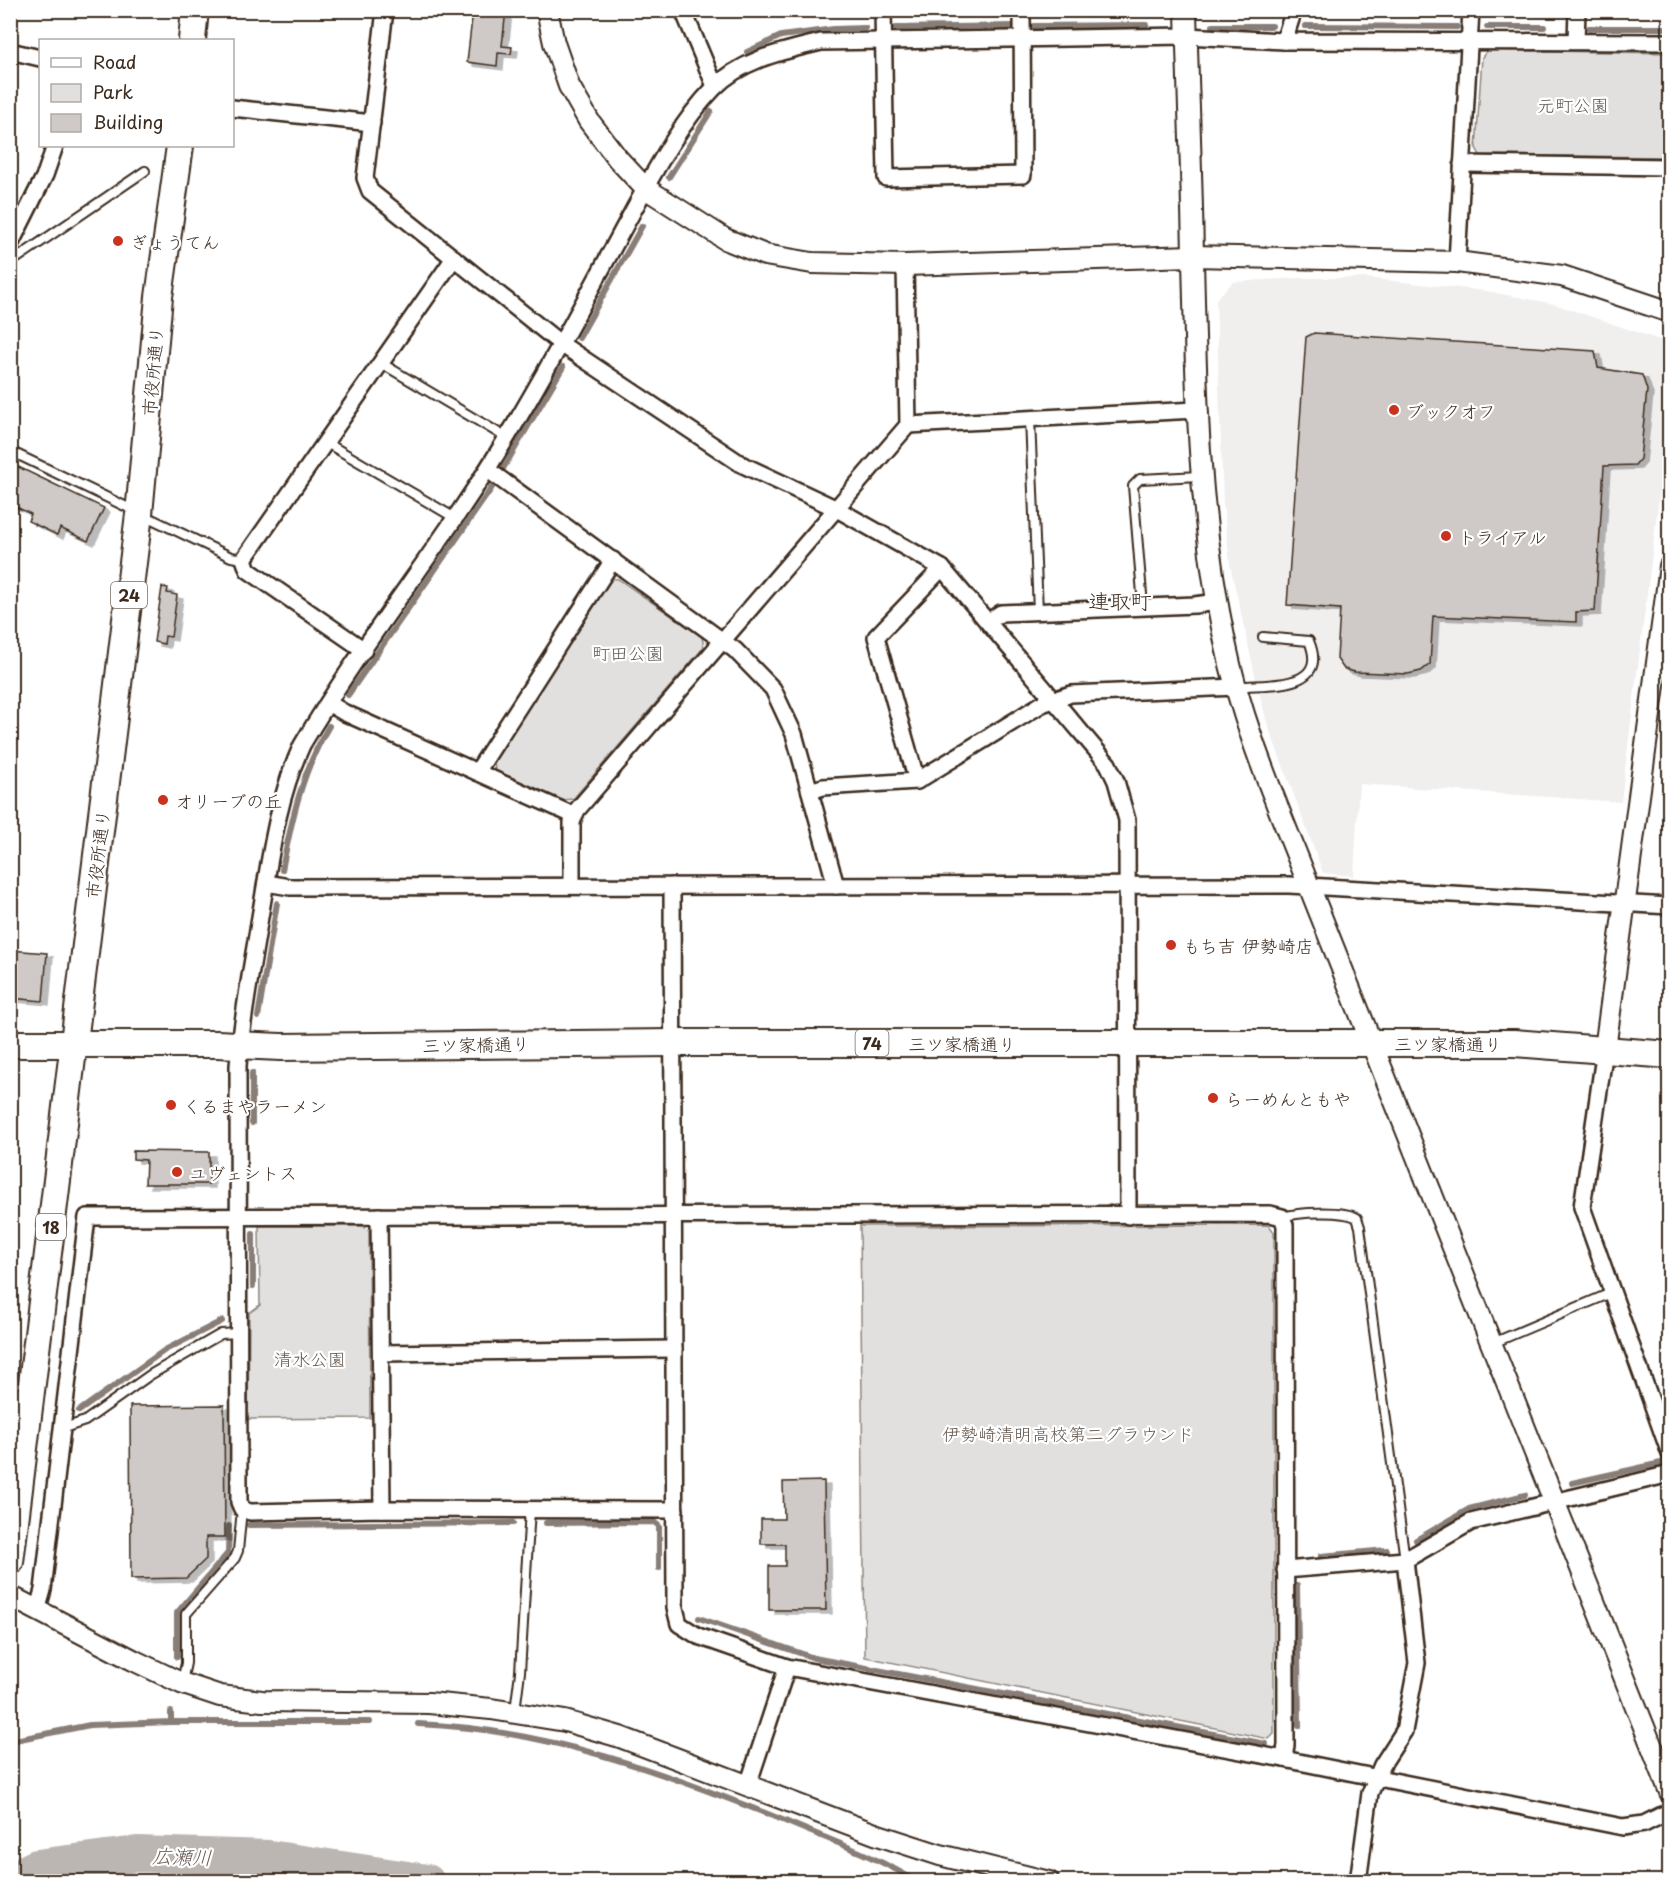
<svg xmlns="http://www.w3.org/2000/svg" width="1680" height="1892" font-family="'Playpen Sans','Klee One',sans-serif">
  <style>
    .built { fill: #f1efee }
    .green { fill: #e2e0de; stroke: #8e857e; stroke-width: 1.5 }
    .lines { fill: none; stroke-linecap: round; stroke-linejoin: round }
    .stream { stroke: #887e77; stroke-width: 6 }
    .river { stroke: #bcb6b3; stroke-width: 36 }
    .building { fill: #cfcac7; stroke: #3b2a1e; stroke-width: 1.5; filter: url(#shadow) }
    .service-casing { stroke: #3b2a1e; stroke-width: 12 }
    .minor-casing { stroke: #3b2a1e; stroke-width: 20 }
    .tertiary-casing { stroke: #3b2a1e; stroke-width: 24 }
    .primary-casing { stroke: #3b2a1e; stroke-width: 30 }
    .service { stroke: #fff; stroke-width: 8 }
    .minor { stroke: #fff; stroke-width: 15 }
    .tertiary { stroke: #fff; stroke-width: 20 }
    .primary { stroke: #fff; stroke-width: 26 }
    .poi-dot { fill: #c8321e; stroke: #fff; stroke-width: 2 }
    .labels { text-anchor: middle; dominant-baseline: central; stroke-width: 4.5; stroke-linejoin: round; paint-order: stroke }
    .shield { fill: #fff; stroke: #766a62; stroke-width: 1.5 }
    .shield-label { font-size: 16px; font-weight: bold; fill: #3b2a1e }
    .park-label { font-size: 18px; fill: #65584e; stroke: #fff }
    .poi-label { font-size: 18px; fill: #3b2a1e; stroke: #fff; text-anchor: start }
    .street-label { font-size: 18px; fill: #3b2a1e; stroke: #fff }
    .water-label { font-size: 20px; font-style: italic; fill: #685b52; stroke: #fff }
    .quarter-label { font-size: 21px; fill: #3b2a1e; stroke: #fff }
  </style>
  <defs>
    <filter id="shadow"><feDropShadow dx="6" dy="4" stdDeviation="0" flood-color="#0004"/></filter>
  </defs>
  <rect width="100%" height="100%" fill="#fff"/>
  <filter id="ink" filterUnits="userSpaceOnUse"><feTurbulence type="fractalNoise" baseFrequency=".0167" numOctaves="2"/><feDisplacementMap in="SourceGraphic" scale="12" xChannelSelector="R" yChannelSelector="G"/><feConvolveMatrix kernelMatrix="1 2 1 2 8 2 1 2 1" color-interpolation-filters="sRGB"/></filter>
  <g filter="url(#ink)">
    <!-- built -->
    <path class="built" d="M 1295,278 L 1365,278 L 1487,291 L 1554,304 L 1669,343 L 1669,418 L 1621,802 L 1359,784 L 1354,876 L 1323,873 L 1267,723 L 1257,684 L 1230,565 L 1223,504 L 1216,299 L 1233,282 Z"/>
    <!-- green -->
    <g class="green">
      <path d="M 1488,50 L 1669,53 L 1669,157 L 1480,155 L 1476,148 L 1482,57 Z"/>
      <path d="M 609,578 L 618,579 L 702,637 L 704,647 L 573,799 L 562,800 L 495,770 L 494,761 Z"/>
      <path d="M 1269,1225 L 1274,1232 L 1274,1734 L 1269,1739 L 865,1657 L 860,1226 Z"/>
      <path d="M 259,1226 L 363,1226 L 369,1231 L 370,1418 L 248,1419 L 249,1313 L 260,1305 Z"/>
    </g>
    <g class="lines">
      <!-- stream -->
      <g class="stream">
        <path d="M 1034,26 L 1146,25"/>
        <path d="M 1213,26 L 1272,26"/>
        <path d="M 1305,26 L 1457,27"/>
        <path d="M 1487,27 L 1544,27"/>
        <path d="M 896,28 L 1015,26"/>
        <path d="M 1589,28 L 1670,28"/>
        <path d="M 747,52 L 781,36 L 834,29 L 865,28"/>
        <path d="M 669,177 L 711,111"/>
        <path d="M 579,338 L 642,226"/>
        <path d="M 348,695 L 491,489 L 563,367"/>
        <path d="M 282,870 C 292,818 302,771 329,726"/>
        <path d="M 258,1017 L 277,903"/>
        <path d="M 252,1073 L 252,1123"/>
        <path d="M 253,1234 L 253,1286"/>
        <path d="M 79,1411 L 165,1350 L 222,1321"/>
        <path d="M 1572,1483 L 1670,1461"/>
        <path d="M 546,1523 L 654,1522 L 659,1526 L 659,1568"/>
        <path d="M 249,1525 L 513,1523"/>
        <path d="M 1416,1540 L 1469,1509 L 1525,1495"/>
        <path d="M 1321,1556 L 1387,1550"/>
        <path d="M 1297,1586 L 1299,1726"/>
        <path d="M 699,1618 L 814,1658 L 1266,1744"/>
        <path d="M 177,1657 L 177,1613 L 228,1553 L 229,1526"/>
        <path d="M 171,1722 L 370,1722"/>
        <path d="M 418,1724 C 547,1729 666,1773 785,1821 C 829,1840 876,1856 917,1882"/>
        <path d="M 10,1741 L 90,1725 L 171,1722 L 171,1712"/>
      </g>
      <!-- river -->
      <path class="river" d="M 10,1880 L 37,1867 L 137,1854 L 269,1858 L 427,1882"/>
    </g>
    <!-- building -->
    <g class="building">
      <path d="M 473,10 L 506,10 L 502,46 L 512,47 L 511,54 L 498,53 L 497,66 L 467,62 Z"/>
      <path d="M 1314,333 L 1595,351 L 1598,368 L 1642,375 L 1647,390 L 1640,459 L 1635,465 L 1604,466 L 1595,611 L 1576,612 L 1576,622 L 1433,616 L 1430,664 L 1421,671 L 1408,674 L 1355,672 L 1344,669 L 1337,659 L 1340,609 L 1287,605 L 1306,337 Z"/>
      <path d="M 10,463 L 104,508 L 88,541 L 60,528 L 57,535 L 28,521 L 31,514 L 10,504 Z"/>
      <path d="M 162,587 L 168,588 L 167,593 L 177,595 L 171,637 L 165,636 L 164,644 L 154,642 Z"/>
      <path d="M 10,950 L 47,953 L 43,1001 L 10,998 Z"/>
      <path d="M 133,1151 L 209,1152 L 209,1184 L 145,1184 L 146,1160 L 133,1159 Z"/>
      <path d="M 224,1405 L 225,1537 L 206,1537 L 206,1559 L 186,1578 L 131,1579 L 130,1406 Z"/>
      <path d="M 824,1481 L 826,1610 L 769,1610 L 769,1566 L 785,1566 L 785,1544 L 761,1544 L 761,1519 L 784,1519 L 783,1482 Z"/>
    </g>
    <g class="lines">
      <defs>
        <g id="service">
          <path d="M 10,263 L 145,171"/>
          <path d="M 381,363 L 507,438"/>
          <path d="M 1030,419 L 1038,611"/>
          <path d="M 325,442 L 455,518"/>
          <path d="M 10,451 L 231,557 L 244,559"/>
          <path d="M 1143,606 L 1133,486 L 1140,479 L 1200,476"/>
          <path d="M 1237,687 C 1266,683 1330,691 1309,641 L 1263,637"/>
          <path d="M 1282,1217 C 1298,1212 1343,1210 1357,1218 L 1360,1227 L 1405,1560"/>
          <path d="M 1493,1343 L 1611,1293"/>
          <path d="M 64,1428 L 85,1421 L 150,1375 L 221,1334 L 239,1333"/>
          <path d="M 182,1682 L 186,1663 L 186,1614 L 235,1558 L 238,1551 L 242,1509"/>
          <path d="M 515,1711 L 520,1672 L 530,1509"/>
        </g>
        <g id="minor">
          <path d="M 385,10 L 365,178 L 370,191 L 561,344 L 741,464 L 835,508 L 942,568 L 1108,764 L 1116,781 L 1127,820 L 1128,1216"/>
          <path d="M 683,10 L 715,86"/>
          <path d="M 883,10 L 886,178 L 1023,175 L 1022,10"/>
          <path d="M 1284,41 L 1294,10"/>
          <path d="M 1576,41 L 1577,10"/>
          <path d="M 10,51 L 40,58"/>
          <path d="M 232,108 L 372,123"/>
          <path d="M 1462,164 L 1670,167"/>
          <path d="M 10,245 L 45,175 L 55,146"/>
          <path d="M 1457,262 L 1471,10"/>
          <path d="M 908,425 L 1196,410"/>
          <path d="M 488,470 L 735,650 L 773,689 L 794,734 L 836,886"/>
          <path d="M 988,622 L 1001,613 L 1195,605 L 1217,602"/>
          <path d="M 364,650 L 248,570 L 244,559 L 454,258"/>
          <path d="M 328,703 L 345,713 L 573,815"/>
          <path d="M 477,772 L 613,560"/>
          <path d="M 917,781 L 876,637 L 942,568"/>
          <path d="M 810,791 L 823,787 L 917,781 L 1042,704 L 1071,694 L 1236,687"/>
          <path d="M 266,883 L 290,887 L 1289,885 L 1670,906"/>
          <path d="M 572,885 L 572,822 L 577,810 L 908,425 L 905,265"/>
          <path d="M 672,886 L 675,1608 L 679,1624 L 698,1636 L 787,1667 L 1284,1759 L 1623,1827 L 1644,1824 L 1670,1811"/>
          <path d="M 1605,1049 L 1582,1207 L 1670,1454"/>
          <path d="M 379,1216 L 382,1509"/>
          <path d="M 381,1353 L 674,1349"/>
          <path d="M 675,1510 L 382,1509 L 250,1512 L 242,1509 L 239,1502 L 238,1066 C 242,1016 252,967 260,917 C 270,859 277,799 302,745 C 364,639 443,544 506,439 C 547,372 584,302 621,233 C 648,184 675,128 714,88 C 742,59 784,51 821,42 L 1186,36 L 1284,41 L 1670,42"/>
          <path d="M 1285,1570 L 1405,1560 L 1471,1522 L 1670,1474"/>
          <path d="M 37,1611 L 43,1590 L 87,1217 L 1270,1214 L 1282,1217 L 1285,1225 L 1286,1745 L 1284,1759"/>
          <path d="M 748,1785 L 787,1667"/>
          <path d="M 1358,1882 L 1370,1793 L 1382,1765 L 1404,1731 L 1417,1663 L 1405,1560"/>
        </g>
        <g id="tertiary">
          <path d="M 547,10 L 554,43 L 569,86 L 589,121 L 618,159 L 645,188 L 725,239 L 765,255 L 812,263 L 905,265 L 1193,256 L 1457,262 L 1562,276 L 1670,312"/>
          <path d="M 1186,10 C 1188,93 1192,176 1193,259 C 1196,388 1198,515 1225,642 C 1242,726 1278,806 1309,886 L 1670,1792"/>
          <path d="M 1605,1049 L 1670,566"/>
          <path d="M 10,1596 L 135,1661 L 181,1683 L 220,1696 L 262,1701 L 429,1703 L 491,1709 L 565,1721 L 620,1737 L 875,1834 L 940,1855 L 1049,1882"/>
        </g>
        <g id="primary">
          <path d="M 192,40 L 195,10"/>
          <path d="M 10,1044 L 217,1044 L 281,1047 L 673,1043 L 1514,1043 L 1670,1055"/>
          <path d="M 10,1562 L 139,514 L 159,297 L 180,146"/>
        </g>
      </defs>
      <!-- service casing -->
      <use href="#service" class="service-casing"/>
      <!-- minor casing -->
      <use href="#minor" class="minor-casing"/>
      <!-- tertiary casing -->
      <use href="#tertiary" class="tertiary-casing"/>
      <!-- primary casing -->
      <use href="#primary" class="primary-casing"/>
      <!-- service -->
      <use href="#service" class="service"/>
      <!-- minor -->
      <use href="#minor" class="minor"/>
      <!-- tertiary -->
      <use href="#tertiary" class="tertiary"/>
      <!-- primary -->
      <use href="#primary" class="primary"/>
    </g>
  </g>
  <!-- markers -->
  <g class="poi-dot">
    <circle cx="118" cy="241" r="6"/>
    <circle cx="1394" cy="410" r="6"/>
    <circle cx="1446" cy="536" r="6"/>
    <circle cx="163" cy="800" r="6"/>
    <circle cx="1171" cy="945" r="6"/>
    <circle cx="1213" cy="1098" r="6"/>
    <circle cx="171" cy="1105" r="6"/>
    <circle cx="177" cy="1172" r="6"/>
  </g>
  <g class="labels">
    <!-- shield labels -->
    <g class="shield">
      <rect x="111" y="582" width="36" height="26" rx="4.5"/>
      <rect x="855.5" y="1030" width="33" height="26" rx="4.5"/>
      <rect x="36" y="1214" width="30" height="26" rx="4.5"/>
    </g>
    <g class="shield-label">
      <text x="129" y="595">24</text>
      <text x="872" y="1043">74</text>
      <text x="51" y="1227">18</text>
    </g>
    <!-- park labels -->
    <g class="park-label">
      <text x="1573" y="104">元町公園</text>
      <text x="628" y="652">町田公園</text>
      <text x="310" y="1358">清水公園</text>
      <text x="1068" y="1433">伊勢崎清明高校第二グラウンド</text>
    </g>
    <!-- poi labels -->
    <g class="poi-label">
      <text x="130" y="241">ぎょうてん</text>
      <text x="1406" y="410">ブックオフ</text>
      <text x="1458" y="536">トライアル</text>
      <text x="175" y="800">オリーブの丘</text>
      <text x="1183" y="945">もち吉 伊勢崎店</text>
      <text x="1225" y="1098">らーめんともや</text>
      <text x="183" y="1105">くるまやラーメン</text>
      <text x="189" y="1172">ユヴェントス</text>
    </g>
    <!-- street labels -->
    <g class="street-label">
      <text transform="translate(152 371) rotate(-85)">市役所通り</text>
      <text transform="translate(97 854) rotate(-83)">市役所通り</text>
      <text x="962" y="1043">三ツ家橋通り</text>
      <text x="1448" y="1043">三ツ家橋通り</text>
      <text transform="translate(476 1044) rotate(-1)">三ツ家橋通り</text>
    </g>
    <!-- water labels -->
    <g class="water-label">
      <text transform="translate(182 1856) rotate(2)">広瀬川</text>
    </g>
    <!-- quarter labels -->
    <g class="quarter-label">
      <text x="1120" y="600">連取町</text>
    </g>
  </g>
  <!-- margin -->
  <rect width="1680" height="1892" fill="none" stroke="#fff" stroke-width="36"/>
  <rect x="18" y="18" width="1644" height="1856" fill="none" stroke="#3b2a1e" stroke-width="2" filter="url(#ink)"/>
  <!-- legend -->
  <rect x="39" y="39" width="195" height="108" fill="#ffffff" stroke="#b1aaa5" stroke-width="1.5"/>
  <rect x="51" y="58" width="30" height="9" fill="#ffffff" stroke="#b1aaa5" stroke-width="1.5"/>
  <text x="93" y="69" font-size="18" fill="#3b2a1e">Road</text>
  <rect x="51" y="84" width="30" height="18" fill="#e2e0de" stroke="#b1aaa5" stroke-width="1.5"/>
  <text x="93" y="99" font-size="18" fill="#3b2a1e">Park</text>
  <rect x="51" y="114" width="30" height="18" fill="#cfcac7" stroke="#b1aaa5" stroke-width="1.5"/>
  <text x="93" y="129" font-size="18" fill="#3b2a1e">Building</text>
</svg>
